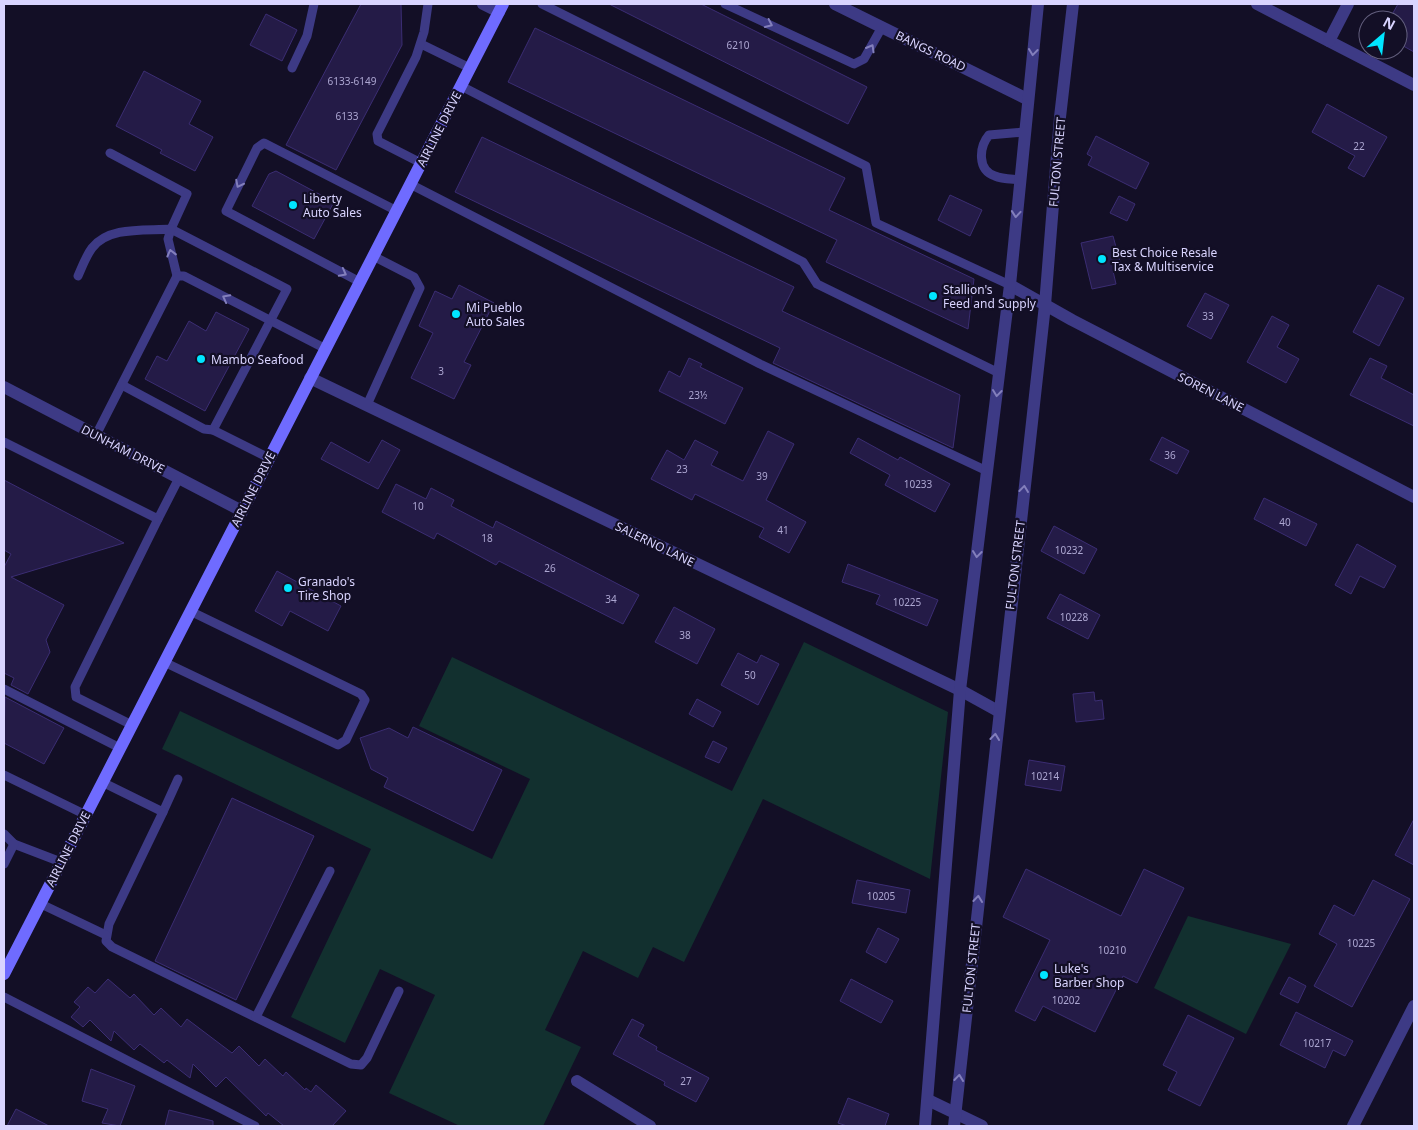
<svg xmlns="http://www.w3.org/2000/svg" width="1418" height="1130" font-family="'Noto Sans',sans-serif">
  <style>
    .green { fill: #12302f }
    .building { fill: #241b47; stroke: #3b2d73 }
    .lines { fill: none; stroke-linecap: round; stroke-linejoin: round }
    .service { stroke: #3d3a85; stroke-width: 9 }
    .minor { stroke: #3d3a85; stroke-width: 12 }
    .tertiary { stroke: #3d3a85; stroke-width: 12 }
    .secondary { stroke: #6f6bff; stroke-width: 12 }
    .oneway { stroke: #837fbc }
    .poi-dot { fill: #00e5ff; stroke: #130f26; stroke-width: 2 }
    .labels { text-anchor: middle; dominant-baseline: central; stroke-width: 4.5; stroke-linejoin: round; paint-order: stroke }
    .number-label { font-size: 10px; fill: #aca6d1 }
    .street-label { font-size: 12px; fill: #d9d4ff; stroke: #130f26 }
    .poi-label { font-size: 12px; fill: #d9d4ff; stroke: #130f26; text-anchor: start }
  </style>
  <rect width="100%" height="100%" fill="#130f26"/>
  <!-- green -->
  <g class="green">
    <path d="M 804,642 L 948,712 L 930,879 L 763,799 L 684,962 L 653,947 L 638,978 L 583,951 L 545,1030 L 581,1047 L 543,1126 L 460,1126 L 389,1093 L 435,995 L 380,969 L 345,1043 L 291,1017 L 371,849 L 162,749 L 180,711 L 492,859 L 530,779 L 419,726 L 452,657 L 732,791 Z"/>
    <path d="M 1188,916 L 1291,944 L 1246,1034 L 1154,988 Z"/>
  </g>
  <!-- building -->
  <g class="building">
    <path d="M 361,4 L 401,4 L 402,45 L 336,170 L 286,145 Z"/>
    <path d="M 609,4 L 701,4 L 867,87 L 848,124 Z"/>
    <path d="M 1398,4 L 1414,4 L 1414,52 L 1398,43 L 1398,20 L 1389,20 Z"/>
    <path d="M 266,14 L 297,30 L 282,61 L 250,45 Z"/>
    <path d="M 535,28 L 845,178 L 829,210 L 974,279 L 968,329 L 826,262 L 837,240 L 508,82 Z"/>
    <path d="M 144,71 L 201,101 L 189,124 L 213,137 L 195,171 L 160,153 L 162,150 L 116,126 Z"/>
    <path d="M 1327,104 L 1387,137 L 1364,177 L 1348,168 L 1355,156 L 1312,132 Z"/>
    <path d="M 1096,136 L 1149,163 L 1136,189 L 1088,165 L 1092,157 L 1087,154 Z"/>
    <path d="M 482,137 L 794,287 L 782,311 L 960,395 L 953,448 L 773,363 L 780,348 L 455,192 Z"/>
    <path d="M 276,171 L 334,202 L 314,239 L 252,206 L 269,174 Z"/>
    <path d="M 950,195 L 982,210 L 970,236 L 938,220 Z"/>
    <path d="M 1119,196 L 1135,204 L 1127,221 L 1110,213 Z"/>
    <path d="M 1113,236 L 1122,269 L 1113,271 L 1116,284 L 1092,289 L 1081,243 Z"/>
    <path d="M 459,285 L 494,303 L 464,362 L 471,365 L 454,399 L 411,378 L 433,333 L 419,326 L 435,291 L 452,299 Z"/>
    <path d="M 1378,285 L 1404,298 L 1379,346 L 1353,332 Z"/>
    <path d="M 1205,293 L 1229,305 L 1211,339 L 1187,326 Z"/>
    <path d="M 216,312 L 249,329 L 205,411 L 145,379 L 157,356 L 167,361 L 189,321 L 206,331 Z"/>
    <path d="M 1272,316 L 1289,325 L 1277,347 L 1299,359 L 1286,383 L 1247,362 Z"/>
    <path d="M 689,358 L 702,364 L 700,367 L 743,388 L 725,424 L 659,391 L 669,371 L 680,377 Z"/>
    <path d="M 1370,358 L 1387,366 L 1381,378 L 1414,395 L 1414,426 L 1350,395 Z"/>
    <path d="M 768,431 L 794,444 L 766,500 L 806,522 L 789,553 L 759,537 L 764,528 L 695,494 L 692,500 L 651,479 L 667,450 L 684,460 L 695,440 L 718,452 L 711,465 L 743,481 Z"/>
    <path d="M 1162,437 L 1189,451 L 1177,474 L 1150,460 Z"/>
    <path d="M 858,438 L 898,460 L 900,457 L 950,484 L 935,512 L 885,485 L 890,475 L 850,453 Z"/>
    <path d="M 382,440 L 400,450 L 378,489 L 321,459 L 331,442 L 369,463 Z"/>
    <path d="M 4,480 L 124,543 L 11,577 L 64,605 L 46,640 L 50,652 L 28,694 L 11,685 L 14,678 L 4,673 L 4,567 L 11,554 L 4,550 Z"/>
    <path d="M 396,484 L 426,499 L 431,488 L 454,500 L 451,506 L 493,528 L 496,521 L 639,595 L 623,624 L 499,561 L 496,565 L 437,533 L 434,539 L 382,512 Z"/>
    <path d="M 1264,498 L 1317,524 L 1306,546 L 1254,519 Z"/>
    <path d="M 1054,526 L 1097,549 L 1084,574 L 1041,551 Z"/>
    <path d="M 1357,544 L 1396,566 L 1384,588 L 1360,576 L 1351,594 L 1335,585 Z"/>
    <path d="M 848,564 L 938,600 L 927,626 L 876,604 L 880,595 L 842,582 Z"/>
    <path d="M 277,571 L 341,606 L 328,631 L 290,611 L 282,626 L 255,611 Z"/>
    <path d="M 1060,594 L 1100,615 L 1088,639 L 1047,618 Z"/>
    <path d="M 674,607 L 715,629 L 697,664 L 655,642 Z"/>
    <path d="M 738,653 L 757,663 L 761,655 L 779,664 L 758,705 L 721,685 Z"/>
    <path d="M 1094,692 L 1095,701 L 1102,700 L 1104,719 L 1076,722 L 1073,694 Z"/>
    <path d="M 5,697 L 64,728 L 44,764 L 4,743 Z"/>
    <path d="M 697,699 L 721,712 L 713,727 L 689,714 Z"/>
    <path d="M 413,727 L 502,770 L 473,831 L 384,787 L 388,778 L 371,769 L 360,738 L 389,728 L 408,738 Z"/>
    <path d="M 713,741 L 727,748 L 719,763 L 705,757 Z"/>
    <path d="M 1029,760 L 1065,766 L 1061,791 L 1025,785 Z"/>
    <path d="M 232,798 L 314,836 L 236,1000 L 155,961 Z"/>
    <path d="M 1414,819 L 1414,865 L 1395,855 Z"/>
    <path d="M 1026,869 L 1121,916 L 1144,869 L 1184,888 L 1137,983 L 1123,976 L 1095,1032 L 1043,1006 L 1035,1021 L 1015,1011 L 1050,940 L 1003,917 Z"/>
    <path d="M 857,880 L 910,890 L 906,913 L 852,903 Z"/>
    <path d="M 1373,880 L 1410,899 L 1352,1007 L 1314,986 L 1337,944 L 1319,934 L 1334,905 L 1354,916 Z"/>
    <path d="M 878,928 L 899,939 L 886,963 L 866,952 Z"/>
    <path d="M 1289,977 L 1306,986 L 1298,1003 L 1280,994 Z"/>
    <path d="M 108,979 L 130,998 L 134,994 L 154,1015 L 161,1008 L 181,1027 L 187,1019 L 232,1053 L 239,1046 L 259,1066 L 265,1059 L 283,1076 L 286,1072 L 305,1090 L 306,1088 L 311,1092 L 316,1085 L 346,1111 L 332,1126 L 284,1126 L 268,1113 L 266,1116 L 226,1077 L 216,1087 L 193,1064 L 190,1078 L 167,1060 L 164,1063 L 140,1044 L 134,1050 L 114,1031 L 111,1041 L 90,1020 L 83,1027 L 71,1017 L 80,1007 L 74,1002 L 88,987 L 95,993 Z"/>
    <path d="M 851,979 L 893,1001 L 881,1023 L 840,1001 Z"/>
    <path d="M 1296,1012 L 1353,1041 L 1345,1056 L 1333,1050 L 1325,1068 L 1280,1045 Z"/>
    <path d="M 1188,1015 L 1234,1038 L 1200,1106 L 1168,1090 L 1177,1072 L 1163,1065 Z"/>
    <path d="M 632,1019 L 644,1025 L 638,1036 L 657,1047 L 656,1050 L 709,1078 L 696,1102 L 664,1085 L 665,1082 L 613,1054 Z"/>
    <path d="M 91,1069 L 135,1086 L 120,1126 L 102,1123 L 108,1109 L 82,1101 Z"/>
    <path d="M 848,1098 L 889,1114 L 885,1126 L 847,1126 L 838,1123 Z"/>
    <path d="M 16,1109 L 49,1126 L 7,1126 Z"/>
    <path d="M 169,1110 L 213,1121 L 213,1126 L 165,1126 Z"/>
  </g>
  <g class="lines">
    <!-- service -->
    <g class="service">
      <path d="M 542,4 L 866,166 L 876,223 L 1010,285"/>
      <path d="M 725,4 L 854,64 L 864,59 L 882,27"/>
      <path d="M 421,44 L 470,68"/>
      <path d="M 292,68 L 307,36 L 314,4"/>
      <path d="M 461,86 L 803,262 L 817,284 L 999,373"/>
      <path d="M 110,153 L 187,194 L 171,229 L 287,289 L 213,430 L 204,429 L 122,385"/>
      <path d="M 421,163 L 378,141 L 377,134 L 416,57 L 424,32 L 428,4"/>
      <path d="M 1020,180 C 1012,179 1002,179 995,176 C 977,170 979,147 989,135 L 1024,132"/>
      <path d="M 410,184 L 760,364 L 987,471"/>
      <path d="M 78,276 C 82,267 86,256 92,248 C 109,226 145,231 171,229 L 168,239 L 177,276"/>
      <path d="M 177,276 L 184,276 L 326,349"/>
      <path d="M 360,282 L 226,211 L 257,148 L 264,143 L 397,211"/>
      <path d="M 367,405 L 420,288 L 414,277 L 373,256"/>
      <path d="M 213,430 L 269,458"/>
      <path d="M 96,435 L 177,276"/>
      <path d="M 4,442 L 158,519 L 179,478"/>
      <path d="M 164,662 L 338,745 L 346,740 L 365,700 L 361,694 L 190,611"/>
      <path d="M 4,689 L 120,748"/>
      <path d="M 132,725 L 76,697 L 75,687 L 158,519"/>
      <path d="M 4,775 L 86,815"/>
      <path d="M 102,782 L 163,812 L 178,779"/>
      <path d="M 163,812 L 109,924 L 106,941 L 112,947 L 351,1064 L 361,1065 L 367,1058 L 399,991"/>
      <path d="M 4,834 L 14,844 L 61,862"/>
      <path d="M 4,864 L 14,844"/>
      <path d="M 41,904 L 106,935"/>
      <path d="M 4,997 L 255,1126"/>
      <path d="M 256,1017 L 330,871"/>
    </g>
    <!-- minor -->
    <g class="minor">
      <path d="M 483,4 L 499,12"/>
      <path d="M 835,4 L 1027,99"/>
      <path d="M 1257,4 L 1414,85"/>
      <path d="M 1329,41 L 1348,4"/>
      <path d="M 1010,285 L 1072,320 L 1414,497"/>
      <path d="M 310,378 L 960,690 L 998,711"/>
      <path d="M 4,387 L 242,511"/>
      <path d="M 577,1081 L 650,1126"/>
      <path d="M 928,1100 L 982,1126"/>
      <path d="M 1353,1126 L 1414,1006"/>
    </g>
    <!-- tertiary -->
    <g class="tertiary">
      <path d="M 925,1126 L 960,690 L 1010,285 L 1038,4"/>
      <path d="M 954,1126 L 1045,305 L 1060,117 L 1073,4"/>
    </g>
    <!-- secondary -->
    <path class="secondary" d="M 4,974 L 503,4"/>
  </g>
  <!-- one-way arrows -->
  <defs><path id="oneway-chevron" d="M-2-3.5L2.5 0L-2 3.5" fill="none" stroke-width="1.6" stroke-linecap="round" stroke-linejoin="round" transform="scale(1.25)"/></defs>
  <g class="oneway">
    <use href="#oneway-chevron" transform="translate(769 24) rotate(25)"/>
    <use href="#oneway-chevron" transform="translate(871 48) rotate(-60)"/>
    <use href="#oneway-chevron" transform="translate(1033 52) rotate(97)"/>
    <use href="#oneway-chevron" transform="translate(239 184) rotate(117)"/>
    <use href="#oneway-chevron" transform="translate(1016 214) rotate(95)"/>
    <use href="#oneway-chevron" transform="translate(171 253) rotate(-104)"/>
    <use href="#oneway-chevron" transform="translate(343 273) rotate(28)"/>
    <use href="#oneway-chevron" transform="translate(226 298) rotate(-152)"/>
    <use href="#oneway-chevron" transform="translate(997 393) rotate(97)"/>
    <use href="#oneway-chevron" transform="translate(1024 489) rotate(-83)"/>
    <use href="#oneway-chevron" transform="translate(977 554) rotate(97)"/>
    <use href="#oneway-chevron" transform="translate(995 737) rotate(-84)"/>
    <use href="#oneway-chevron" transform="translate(978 899) rotate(-84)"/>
    <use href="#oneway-chevron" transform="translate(959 1078) rotate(-84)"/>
  </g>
  <!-- markers -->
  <g class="poi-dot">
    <circle cx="293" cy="205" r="5"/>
    <circle cx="1102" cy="259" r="5"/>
    <circle cx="933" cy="296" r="5"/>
    <circle cx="456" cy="314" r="5"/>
    <circle cx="201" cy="359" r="5"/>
    <circle cx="288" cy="588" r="5"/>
    <circle cx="1044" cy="975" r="5"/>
  </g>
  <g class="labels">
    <!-- number labels -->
    <g class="number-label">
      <text x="738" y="45">6210</text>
      <text x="352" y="81">6133-6149</text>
      <text x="347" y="116">6133</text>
      <text x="1359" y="146">22</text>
      <text x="1208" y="316">33</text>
      <text x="441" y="371">3</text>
      <text x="698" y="395">23½</text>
      <text x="1170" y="455">36</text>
      <text x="682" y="469">23</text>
      <text x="762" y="476">39</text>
      <text x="918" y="484">10233</text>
      <text x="418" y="506">10</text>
      <text x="1285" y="522">40</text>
      <text x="783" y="530">41</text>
      <text x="487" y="538">18</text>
      <text x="1069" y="550">10232</text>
      <text x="550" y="568">26</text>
      <text x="611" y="599">34</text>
      <text x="907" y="602">10225</text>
      <text x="1074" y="617">10228</text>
      <text x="685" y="635">38</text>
      <text x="750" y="675">50</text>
      <text x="1045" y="776">10214</text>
      <text x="881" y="896">10205</text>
      <text x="1361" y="943">10225</text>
      <text x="1112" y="950">10210</text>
      <text x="1066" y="1000">10202</text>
      <text x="1317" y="1043">10217</text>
      <text x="686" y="1081">27</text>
    </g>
    <!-- street labels -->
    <g class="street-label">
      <text transform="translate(931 51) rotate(26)">BANGS ROAD</text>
      <text transform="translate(439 129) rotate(-63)">AIRLINE DRIVE</text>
      <text transform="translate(1057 162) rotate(-85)">FULTON STREET</text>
      <text transform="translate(1211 392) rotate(27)">SOREN LANE</text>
      <text transform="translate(123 449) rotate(27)">DUNHAM DRIVE</text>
      <text transform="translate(253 489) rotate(-63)">AIRLINE DRIVE</text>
      <text transform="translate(655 544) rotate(26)">SALERNO LANE</text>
      <text transform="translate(1015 565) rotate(-83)">FULTON STREET</text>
      <text transform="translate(68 849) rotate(-63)">AIRLINE DRIVE</text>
      <text transform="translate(971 968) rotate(-84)">FULTON STREET</text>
    </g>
    <!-- poi labels -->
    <g class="poi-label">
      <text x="303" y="198">Liberty<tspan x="303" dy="14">Auto Sales</tspan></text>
      <text x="1112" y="252">Best Choice Resale<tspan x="1112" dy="14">Tax &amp; Multiservice</tspan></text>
      <text x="943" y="289">Stallion's<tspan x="943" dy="14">Feed and Supply</tspan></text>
      <text x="466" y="307">Mi Pueblo<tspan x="466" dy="14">Auto Sales</tspan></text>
      <text x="211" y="359">Mambo Seafood</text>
      <text x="298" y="581">Granado's<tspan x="298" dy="14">Tire Shop</tspan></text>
      <text x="1054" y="968">Luke's<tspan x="1054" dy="14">Barber Shop</tspan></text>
    </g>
  </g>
  <!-- border -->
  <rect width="1418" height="1130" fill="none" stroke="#d9d4ff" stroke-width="10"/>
  <!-- north arrow -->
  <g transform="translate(1383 35) rotate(28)"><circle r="24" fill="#130f26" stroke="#625e7d"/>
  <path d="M0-4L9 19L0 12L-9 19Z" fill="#00e5ff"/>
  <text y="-8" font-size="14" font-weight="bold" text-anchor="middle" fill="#d9d4ff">N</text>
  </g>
</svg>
